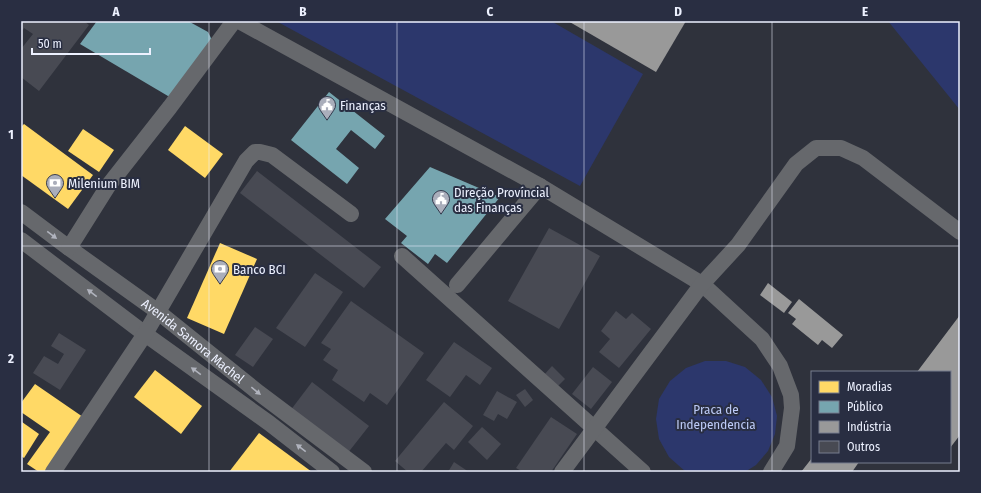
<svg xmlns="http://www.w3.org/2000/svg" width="981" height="493" font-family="'Fira Sans Condensed',sans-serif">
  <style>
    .green { fill: #2c376c }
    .homes { fill: #ffd966 }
    .public { fill: #76a5af }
    .industry { fill: #999 }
    .building { fill: #484a53 }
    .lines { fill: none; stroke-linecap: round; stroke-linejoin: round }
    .minor { stroke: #66686c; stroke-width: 16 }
    .oneway { fill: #b0b3bd }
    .grid { fill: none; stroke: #edf1ff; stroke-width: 1; stroke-opacity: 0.55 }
    .labels { text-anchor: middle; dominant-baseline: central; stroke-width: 4; stroke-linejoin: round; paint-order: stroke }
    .poi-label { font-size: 13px; fill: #edf1ff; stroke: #292e42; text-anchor: start }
    .street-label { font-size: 13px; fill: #edf1ff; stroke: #292e42 }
    .park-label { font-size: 13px; fill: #bccaf6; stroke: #292e42 }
    .neatline { fill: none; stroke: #edf1ff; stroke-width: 1.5 }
    .grid-label { font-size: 13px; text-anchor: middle; font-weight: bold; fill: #edf1ff }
  </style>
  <rect width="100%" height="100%" fill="#2f323c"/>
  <!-- green -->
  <g class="green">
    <path d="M 276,21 L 551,21 L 643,74 L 580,186 Z"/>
    <path d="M 888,21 L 960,21 L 960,110 Z"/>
    <path d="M 705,361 L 726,361 L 745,367 L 761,380 L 772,397 L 777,416 L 775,434 L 768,451 L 756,465 L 745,472 L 686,472 L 669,457 L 659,439 L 656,419 L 659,399 L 670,381 L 686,368 Z"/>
  </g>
  <!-- homes -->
  <g class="homes">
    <path d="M 24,124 L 93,175 L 68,209 L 21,175 L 21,127 Z"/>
    <path d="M 185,126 L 223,154 L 205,178 L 168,150 Z"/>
    <path d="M 83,129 L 114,150 L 99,172 L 68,151 Z"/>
    <path d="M 220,243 L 257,259 L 224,334 L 187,318 Z"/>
    <path d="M 155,370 L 202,406 L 181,434 L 134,397 Z"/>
    <path d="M 35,384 L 83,417 L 45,472 L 39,472 L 27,464 L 50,432 L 21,412 L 21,403 Z"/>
    <path d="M 22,422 L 39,434 L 24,458 L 21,456 Z"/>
    <path d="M 259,433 L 312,472 L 229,472 Z"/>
  </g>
  <!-- public -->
  <g class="public">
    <path d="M 97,21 L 188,21 L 208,32 L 212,40 L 173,99 L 80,44 Z"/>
    <path d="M 329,92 L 385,136 L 375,149 L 351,130 L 336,149 L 359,168 L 347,184 L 291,140 Z"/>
    <path d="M 430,167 L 500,197 L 447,263 L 435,254 L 428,264 L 401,243 L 407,236 L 385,219 Z"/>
  </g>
  <!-- industry -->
  <g class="industry">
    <path d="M 568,21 L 686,21 L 656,72 Z"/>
    <path d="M 768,283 L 792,302 L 784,313 L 760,295 Z"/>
    <path d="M 799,299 L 843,335 L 832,348 L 822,340 L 818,345 L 792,324 L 796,319 L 788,313 Z"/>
    <path d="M 960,315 L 960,435 L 950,448 L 950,372 L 917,372 Z"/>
    <path d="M 812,458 L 812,462 L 859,462 L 852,472 L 801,472 Z"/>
  </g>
  <!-- building -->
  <g class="building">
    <path d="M 21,21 L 84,21 L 89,25 L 39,91 L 21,77 L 21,49 L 33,34 L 24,28 L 23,30 L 21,28 Z"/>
    <path d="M 257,171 L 381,267 L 364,288 L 240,193 Z"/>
    <path d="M 549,228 L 600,256 L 559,329 L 508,301 Z"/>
    <path d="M 315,273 L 343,292 L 305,347 L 276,328 Z"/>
    <path d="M 351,301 L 424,353 L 387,405 L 370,393 L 364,402 L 332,380 L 338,370 L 323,360 L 331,349 L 321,343 Z"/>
    <path d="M 616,311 L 626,319 L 632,313 L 651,329 L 619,368 L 599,352 L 610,339 L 601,331 Z"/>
    <path d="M 255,327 L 273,339 L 253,367 L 235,355 Z"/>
    <path d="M 59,333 L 86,350 L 60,390 L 33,373 L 44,356 L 58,364 L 64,354 L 51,346 Z"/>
    <path d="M 454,342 L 492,368 L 480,385 L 466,375 L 450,397 L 426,380 Z"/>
    <path d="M 552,366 L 565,379 L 556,388 L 543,376 Z"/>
    <path d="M 593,367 L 612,382 L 591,409 L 572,394 Z"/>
    <path d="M 312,382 L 369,426 L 347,454 L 290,411 Z"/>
    <path d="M 525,389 L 533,400 L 525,407 L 516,395 Z"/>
    <path d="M 497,391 L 517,402 L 507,419 L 498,414 L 494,421 L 483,415 Z"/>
    <path d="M 444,402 L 473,426 L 454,450 L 446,443 L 421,472 L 408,472 L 395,461 Z"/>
    <path d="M 551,417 L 577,434 L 551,472 L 523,472 L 516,468 Z"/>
    <path d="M 482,427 L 501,444 L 487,460 L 468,442 Z"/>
    <path d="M 454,462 L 469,472 L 448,472 Z"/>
  </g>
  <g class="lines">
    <!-- minor -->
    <g class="minor">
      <path d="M 239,21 L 540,186 L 702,284 L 762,339 L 780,366 L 791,395 L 792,408 L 787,446 L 771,472"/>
      <path id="s1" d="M 21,212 L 69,248 L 157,311 L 259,393 L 364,472"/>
      <path d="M 21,240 L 145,334 L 269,423 L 332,472"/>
      <path d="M 69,248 L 108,186 L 170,107 L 234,21"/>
      <path d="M 402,256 L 643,472"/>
      <path d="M 457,285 L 540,186"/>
      <path d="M 53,472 L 145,334 L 246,161 L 255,152 L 260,152 L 272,155 L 351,214"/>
      <path d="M 562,472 L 702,284 L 738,245 L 796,164 L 816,148 L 841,148 L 863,158 L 960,232"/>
    </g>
  </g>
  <!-- one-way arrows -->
  <defs><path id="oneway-solid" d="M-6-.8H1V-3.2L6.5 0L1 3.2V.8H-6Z"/></defs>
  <g class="oneway">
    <use href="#oneway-solid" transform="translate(52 235) rotate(37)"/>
    <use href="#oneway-solid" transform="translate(92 293) rotate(-143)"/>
    <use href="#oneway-solid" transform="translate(196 371) rotate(-144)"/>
    <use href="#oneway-solid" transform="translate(256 391) rotate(39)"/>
    <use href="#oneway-solid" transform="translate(301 448) rotate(-142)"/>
  </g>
  <!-- grid -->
  <path class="grid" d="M 209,21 L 209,472M 397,21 L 397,472M 584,21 L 584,472M 772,21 L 772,472M 21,246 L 960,246"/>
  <!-- icons -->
  <defs>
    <symbol id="civic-pin" viewBox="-11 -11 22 30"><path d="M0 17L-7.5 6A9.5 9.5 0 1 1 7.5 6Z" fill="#aaaebb" stroke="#292e42"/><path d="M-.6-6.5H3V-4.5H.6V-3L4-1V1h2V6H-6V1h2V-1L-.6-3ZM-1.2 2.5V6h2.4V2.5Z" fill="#fff"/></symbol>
    <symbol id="bank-pin" viewBox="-11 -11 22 30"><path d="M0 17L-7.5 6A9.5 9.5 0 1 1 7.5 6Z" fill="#aaaebb" stroke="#292e42"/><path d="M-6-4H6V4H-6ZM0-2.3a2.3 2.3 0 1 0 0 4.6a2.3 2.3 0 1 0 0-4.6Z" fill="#fff"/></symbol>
  </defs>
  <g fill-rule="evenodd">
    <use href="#civic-pin" x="317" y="95" width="20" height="27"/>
    <use href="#bank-pin" x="45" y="173" width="20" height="27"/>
    <use href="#civic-pin" x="431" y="189" width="20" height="27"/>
    <use href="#bank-pin" x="210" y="259" width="20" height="27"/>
  </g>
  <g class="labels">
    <!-- poi labels -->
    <g class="poi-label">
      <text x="340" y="105">Finanças</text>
      <text x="68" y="183">Milenium BIM</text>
      <text x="454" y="192">Direção Províncial<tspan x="454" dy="15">das Finanças</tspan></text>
      <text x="233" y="269">Banco BCI</text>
    </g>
    <!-- street labels -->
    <g class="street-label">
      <text stroke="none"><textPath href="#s1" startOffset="215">Avenida Samora Machel</textPath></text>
    </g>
    <!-- park labels -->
    <g class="park-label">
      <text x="716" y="409">Praca de<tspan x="716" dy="15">Independencia</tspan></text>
    </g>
  </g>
  <!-- border -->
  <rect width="981" height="493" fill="none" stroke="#292e42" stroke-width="44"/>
  <!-- legend -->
  <rect x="811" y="371" width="140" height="92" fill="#292e42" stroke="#777c8e"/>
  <rect x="819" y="381" width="20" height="12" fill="#ffd966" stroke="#777c8e"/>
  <text x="847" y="391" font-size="12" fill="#edf1ff">Moradias</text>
  <rect x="819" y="401" width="20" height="12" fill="#76a5af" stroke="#777c8e"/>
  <text x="847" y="411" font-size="12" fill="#edf1ff">Público</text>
  <rect x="819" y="421" width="20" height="12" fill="#999999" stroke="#777c8e"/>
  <text x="847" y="431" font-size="12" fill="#edf1ff">Indústria</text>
  <rect x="819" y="441" width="20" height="12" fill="#484a53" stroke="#777c8e"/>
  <text x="847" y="451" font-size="12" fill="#edf1ff">Outros</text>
  <!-- scale -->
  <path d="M32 48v6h118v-6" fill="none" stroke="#edf1ff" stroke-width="2"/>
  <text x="38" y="48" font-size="12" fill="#edf1ff" stroke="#292e42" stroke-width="3" paint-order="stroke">50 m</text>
  <rect x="22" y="22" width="937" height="449" class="neatline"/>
  <g class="grid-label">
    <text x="116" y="16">A</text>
    <text x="303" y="16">B</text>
    <text x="490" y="16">C</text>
    <text x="678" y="16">D</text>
    <text x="865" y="16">E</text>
    <text x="11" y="139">1</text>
    <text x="11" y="363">2</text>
  </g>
</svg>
